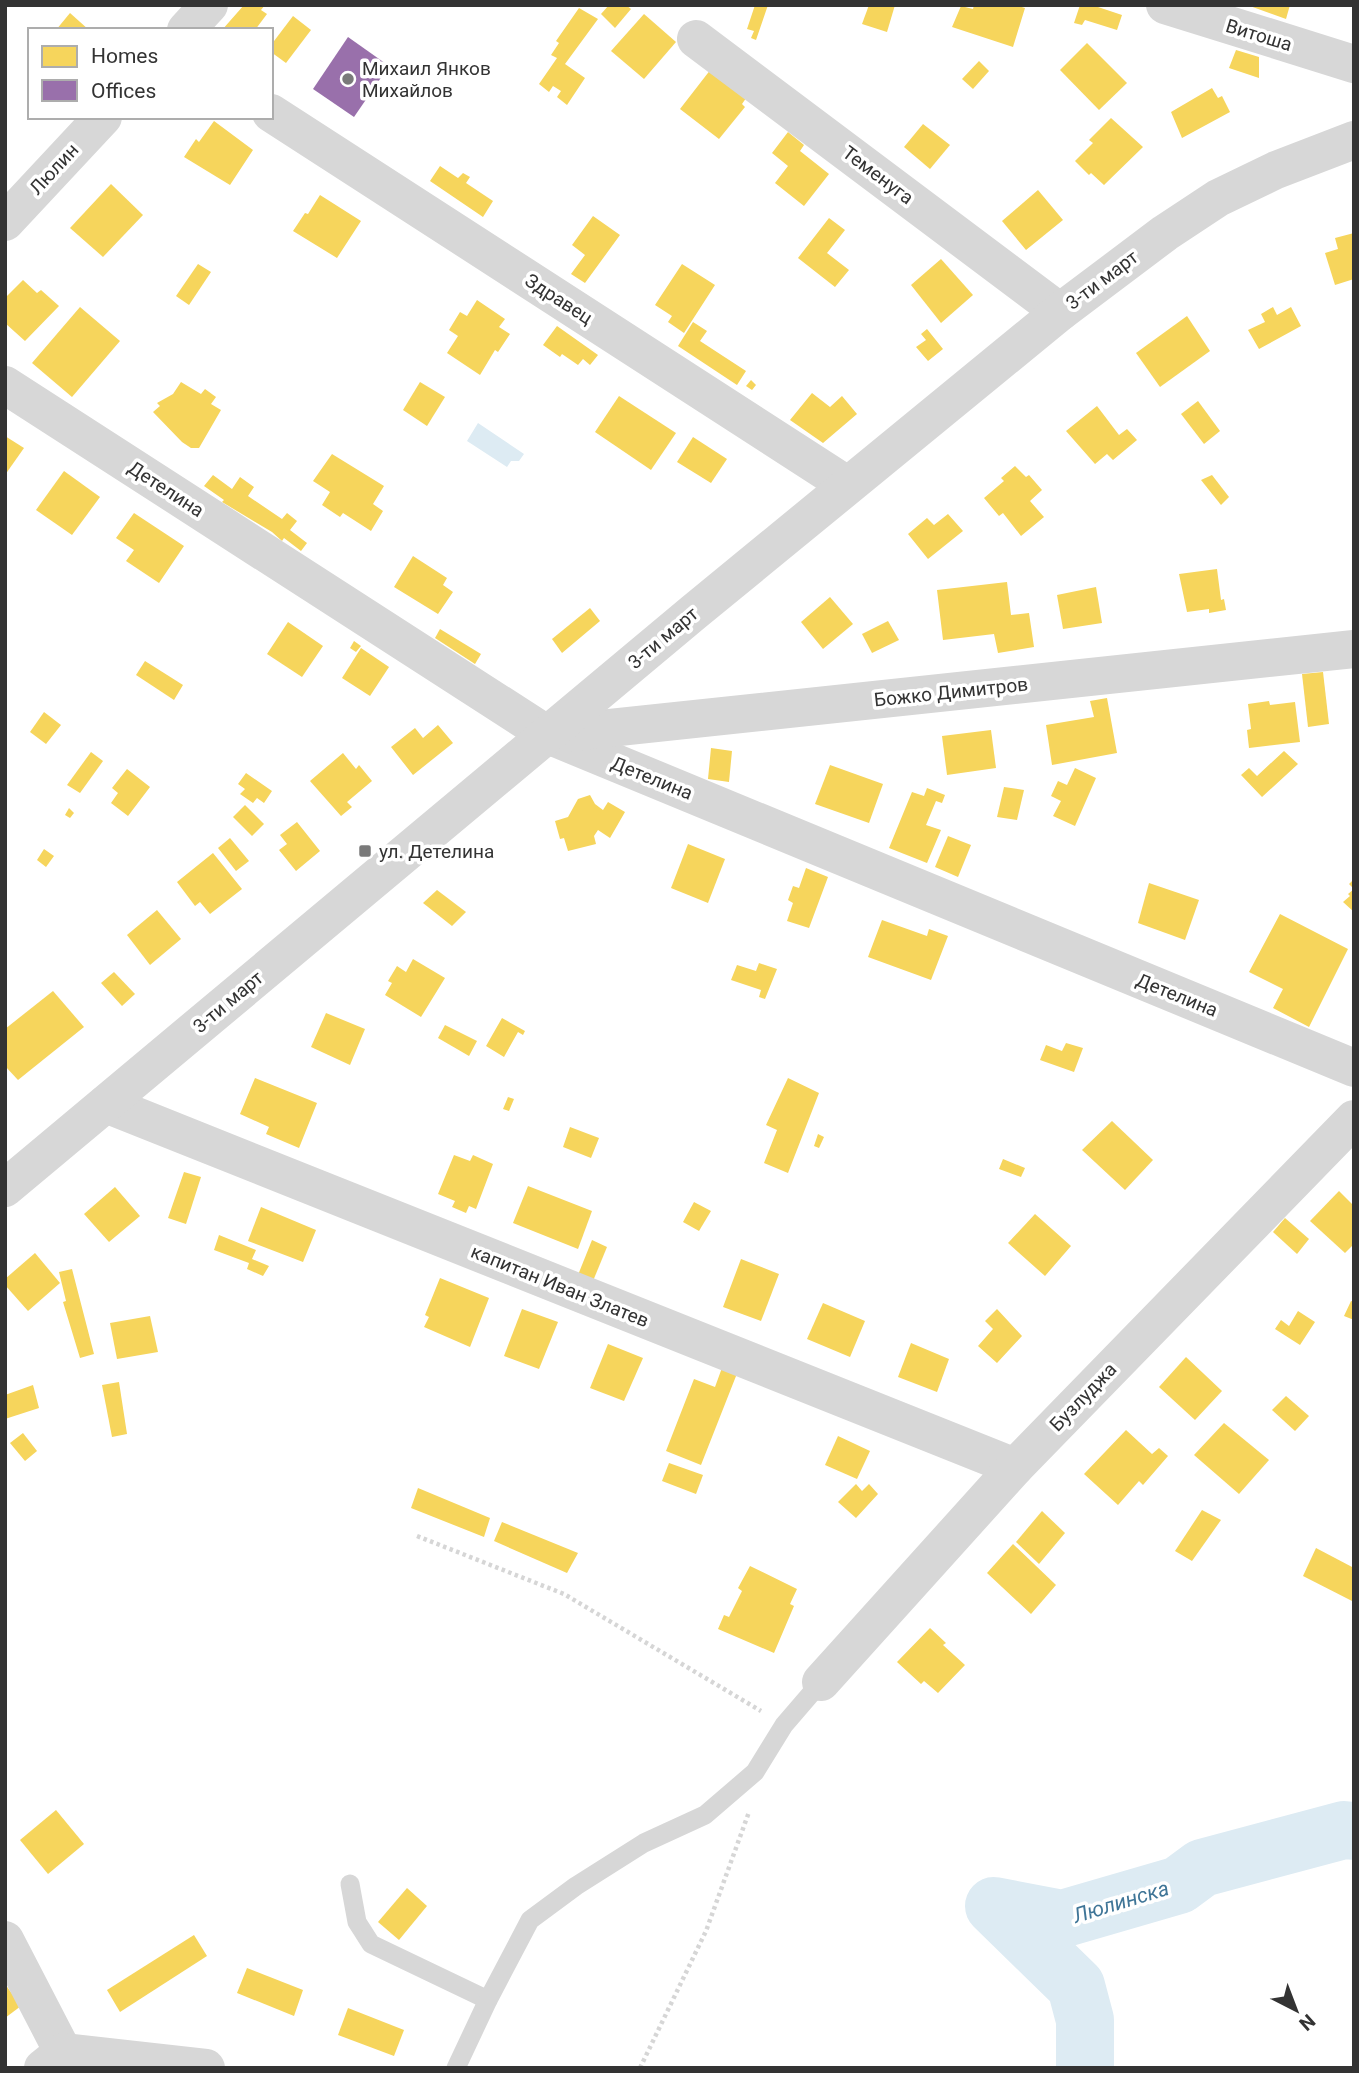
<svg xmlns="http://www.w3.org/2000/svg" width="1359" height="2073" font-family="Roboto,sans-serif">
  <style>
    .water { fill: #ddebf3 }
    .homes { fill: #f6d55c }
    .offices { fill: #9970ab }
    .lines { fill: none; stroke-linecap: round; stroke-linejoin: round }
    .river { stroke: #ddebf3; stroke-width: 58 }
    .path { stroke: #d6d6d6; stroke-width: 4.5; stroke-dasharray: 3.5 3.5; stroke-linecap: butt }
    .service { stroke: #d7d7d7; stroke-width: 19 }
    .minor { stroke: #d7d7d7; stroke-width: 38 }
    .tertiary { stroke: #d7d7d7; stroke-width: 38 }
    .poi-dot { fill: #7a7a7a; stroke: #fff; stroke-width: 2.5 }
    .labels { text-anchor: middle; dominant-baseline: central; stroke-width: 7; stroke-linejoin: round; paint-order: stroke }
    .street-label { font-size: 19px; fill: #333; stroke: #fff }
    .poi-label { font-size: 19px; fill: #333; stroke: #fff; text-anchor: start }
    .water-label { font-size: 21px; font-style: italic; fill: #3f7597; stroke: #fff }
  </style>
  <rect width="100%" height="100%" fill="#fff"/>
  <!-- water -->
  <path class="water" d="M 478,423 L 524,454 L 519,461 L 511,461 L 507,467 L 467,441 Z"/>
  <!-- homes -->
  <g class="homes">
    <path d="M 244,5 L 265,5 L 261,10 L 267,14 L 255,30 L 222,30 Z"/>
    <path d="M 609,5 L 626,5 L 631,9 L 615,28 L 601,14 Z"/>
    <path d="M 755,5 L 768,5 L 756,40 L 751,38 L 754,31 L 747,29 Z"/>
    <path d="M 869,5 L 895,5 L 887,32 L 862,24 Z"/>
    <path d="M 974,5 L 1015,5 L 1025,8 L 1013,47 L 952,27 L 961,6 L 973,9 Z"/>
    <path d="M 1080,5 L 1092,5 L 1122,15 L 1117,30 L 1085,20 L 1082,25 L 1074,23 Z"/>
    <path d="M 1247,5 L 1290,5 L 1286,19 Z"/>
    <path d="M 579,8 L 598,19 L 565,64 L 585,78 L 567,105 L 557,97 L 561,91 L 553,86 L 549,92 L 539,84 L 557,58 L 551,55 L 559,43 L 556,41 Z"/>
    <path d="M 70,13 L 89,30 L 56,30 Z"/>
    <path d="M 644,14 L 676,42 L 644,79 L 611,51 Z"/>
    <path d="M 293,16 L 311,30 L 286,63 L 271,52 L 271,45 Z"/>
    <path d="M 1087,43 L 1127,83 L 1099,110 L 1060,70 Z"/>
    <path d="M 1236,50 L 1259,57 L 1259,78 L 1229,68 Z"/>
    <path d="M 718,60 L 753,88 L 742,104 L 745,107 L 719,139 L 680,109 Z"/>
    <path d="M 979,61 L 989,71 L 973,89 L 962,79 Z"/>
    <path d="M 1212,88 L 1218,98 L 1222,96 L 1230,112 L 1182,138 L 1171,112 Z"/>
    <path d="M 1111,118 L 1143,147 L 1104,185 L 1091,173 L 1089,175 L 1075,161 L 1093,143 L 1089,140 Z"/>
    <path d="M 214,121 L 253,150 L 230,185 L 184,157 L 196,139 L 199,142 Z"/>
    <path d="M 923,124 L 950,145 L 930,169 L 904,147 Z"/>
    <path d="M 788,132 L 804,145 L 800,151 L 829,174 L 804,206 L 775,183 L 788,166 L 772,153 Z"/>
    <path d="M 440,166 L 458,178 L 463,173 L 470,177 L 466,183 L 493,201 L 483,217 L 430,181 Z"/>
    <path d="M 111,184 L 143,215 L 103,257 L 70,228 Z"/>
    <path d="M 1038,190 L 1063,220 L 1026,250 L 1002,221 Z"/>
    <path d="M 320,195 L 361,221 L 337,258 L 293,231 L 305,213 L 308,214 Z"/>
    <path d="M 593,216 L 620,235 L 585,283 L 571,274 L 585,255 L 572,245 Z"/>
    <path d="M 829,218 L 845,230 L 827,253 L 849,270 L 835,287 L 798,258 Z"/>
    <path d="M 1354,233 L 1354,279 L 1335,285 L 1325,253 L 1338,249 L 1335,238 Z"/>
    <path d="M 941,259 L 973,295 L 941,323 L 911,285 Z"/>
    <path d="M 198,264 L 211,272 L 189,305 L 176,296 Z"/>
    <path d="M 682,264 L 715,285 L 684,333 L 668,322 L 672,316 L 655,305 Z"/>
    <path d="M 23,280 L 37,293 L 41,290 L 59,306 L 25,341 L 5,323 L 5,298 Z"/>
    <path d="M 477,300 L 505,319 L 499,327 L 510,334 L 498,352 L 495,350 L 480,375 L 447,353 L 458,336 L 449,330 L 460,312 L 467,316 Z"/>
    <path d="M 80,307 L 120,341 L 72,397 L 32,363 Z"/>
    <path d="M 1273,307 L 1277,315 L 1291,307 L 1301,326 L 1259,349 L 1248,330 L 1265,322 L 1261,314 Z"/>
    <path d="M 1187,316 L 1210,351 L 1160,387 L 1136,353 Z"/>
    <path d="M 693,322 L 707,331 L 700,341 L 746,371 L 737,385 L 678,346 Z"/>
    <path d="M 557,326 L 598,355 L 590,365 L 583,359 L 578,365 L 562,354 L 560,357 L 543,345 Z"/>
    <path d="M 927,329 L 943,349 L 928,361 L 916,347 L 926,340 L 921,334 Z"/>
    <path d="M 751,380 L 756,385 L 752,390 L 746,386 Z"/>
    <path d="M 181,382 L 201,394 L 205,389 L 216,397 L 211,404 L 221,410 L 199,448 L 191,448 L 182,442 L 153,412 L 160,406 L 157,403 L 173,394 Z"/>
    <path d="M 420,382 L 445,397 L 427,426 L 403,410 Z"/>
    <path d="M 812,393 L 830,407 L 842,396 L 857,414 L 823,443 L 790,420 Z"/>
    <path d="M 619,396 L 676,433 L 651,470 L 595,432 Z"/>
    <path d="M 1198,401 L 1220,431 L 1204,444 L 1181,414 Z"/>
    <path d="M 1097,406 L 1119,435 L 1127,429 L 1137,440 L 1113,460 L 1107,454 L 1095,464 L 1066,431 Z"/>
    <path d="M 5,436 L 24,448 L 5,475 Z"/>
    <path d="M 693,437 L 727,459 L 711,483 L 677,462 Z"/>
    <path d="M 332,454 L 384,486 L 373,504 L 383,511 L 371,531 L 343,513 L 340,517 L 322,505 L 330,492 L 313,481 Z"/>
    <path d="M 1015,466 L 1026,477 L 1029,475 L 1042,490 L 1030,501 L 1044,517 L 1021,536 L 1003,513 L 999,516 L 984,498 L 1004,481 L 1001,478 Z"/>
    <path d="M 64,471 L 100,497 L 72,535 L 36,510 Z"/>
    <path d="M 213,475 L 232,489 L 240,477 L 254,487 L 248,496 L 282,519 L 287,513 L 297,521 L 290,530 L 307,543 L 301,551 L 284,538 L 282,541 L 272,532 L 222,502 L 224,500 L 204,486 Z"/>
    <path d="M 1212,475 L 1229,497 L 1221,505 L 1201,480 Z"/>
    <path d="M 134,513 L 184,546 L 159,583 L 126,561 L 134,550 L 116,538 Z"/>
    <path d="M 948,514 L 963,531 L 928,559 L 908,534 L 927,518 L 934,525 Z"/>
    <path d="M 413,556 L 447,578 L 443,585 L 453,592 L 438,614 L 394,587 Z"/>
    <path d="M 1217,569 L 1221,600 L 1224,599 L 1226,610 L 1209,613 L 1209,609 L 1187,612 L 1179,574 Z"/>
    <path d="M 1007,582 L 1011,615 L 1029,613 L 1034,647 L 998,653 L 994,634 L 943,640 L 937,590 Z"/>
    <path d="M 1096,587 L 1102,623 L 1063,629 L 1057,595 Z"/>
    <path d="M 830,597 L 853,624 L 823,649 L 801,622 Z"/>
    <path d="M 590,608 L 600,621 L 562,653 L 552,639 Z"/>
    <path d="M 888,621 L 899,640 L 872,653 L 862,634 Z"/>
    <path d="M 288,622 L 323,646 L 302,677 L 267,654 Z"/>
    <path d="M 440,629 L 481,654 L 475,664 L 435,638 Z"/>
    <path d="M 354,641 L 361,646 L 356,652 L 350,648 Z"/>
    <path d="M 361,648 L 389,667 L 370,696 L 342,678 Z"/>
    <path d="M 145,661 L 183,685 L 174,700 L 136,675 Z"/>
    <path d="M 1323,672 L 1329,724 L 1308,727 L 1302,674 Z"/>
    <path d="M 1107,698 L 1117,753 L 1052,765 L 1046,725 L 1094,717 L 1090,701 Z"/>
    <path d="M 1269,701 L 1270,705 L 1295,702 L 1300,742 L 1249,748 L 1247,730 L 1251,729 L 1248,704 Z"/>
    <path d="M 44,712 L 61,725 L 46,744 L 30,732 Z"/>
    <path d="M 438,725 L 453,743 L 413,775 L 391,747 L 415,728 L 423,738 Z"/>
    <path d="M 991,730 L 996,768 L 947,775 L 942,736 Z"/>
    <path d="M 711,748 L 732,751 L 729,782 L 708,779 Z"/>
    <path d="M 1284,751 L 1298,764 L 1262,797 L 1241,775 L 1249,768 L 1257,776 Z"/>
    <path d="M 91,752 L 103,761 L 80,793 L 67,785 Z"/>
    <path d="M 343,753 L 356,769 L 359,765 L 372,781 L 347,802 L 352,807 L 341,816 L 310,781 Z"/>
    <path d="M 830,765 L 883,784 L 869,823 L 815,804 Z"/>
    <path d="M 1075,768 L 1096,778 L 1075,826 L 1053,816 L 1061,801 L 1051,796 L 1058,781 L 1067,785 Z"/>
    <path d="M 127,769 L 150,787 L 128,816 L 111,803 L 118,793 L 112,788 Z"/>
    <path d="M 246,773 L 272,791 L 264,803 L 257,798 L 253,803 L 240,794 L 245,789 L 238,784 Z"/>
    <path d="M 1004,787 L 1024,790 L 1017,820 L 997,817 Z"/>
    <path d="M 927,788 L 945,795 L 942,803 L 936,801 L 926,825 L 941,830 L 927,863 L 889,848 L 912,792 L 924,796 Z"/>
    <path d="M 590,795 L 595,804 L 603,810 L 608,802 L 625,812 L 610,838 L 598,830 L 594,836 L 596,844 L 568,851 L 564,838 L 560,839 L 555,821 L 568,817 L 578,799 Z"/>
    <path d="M 245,805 L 264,824 L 252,836 L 233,817 Z"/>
    <path d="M 69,808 L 74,813 L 70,818 L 65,815 Z"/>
    <path d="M 297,822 L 320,851 L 296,871 L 279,850 L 287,844 L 280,835 Z"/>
    <path d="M 948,836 L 971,845 L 958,877 L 935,867 Z"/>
    <path d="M 230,838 L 249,861 L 236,871 L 218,848 Z"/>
    <path d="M 688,844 L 725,859 L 708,903 L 671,888 Z"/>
    <path d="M 44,849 L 54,856 L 46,867 L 37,860 Z"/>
    <path d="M 213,853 L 242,889 L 210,914 L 200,902 L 195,906 L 177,882 Z"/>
    <path d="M 806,868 L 828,877 L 809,928 L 787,921 L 793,903 L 788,900 L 793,886 L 799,888 Z"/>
    <path d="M 1354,879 L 1354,912 L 1343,902 L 1350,896 L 1348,894 L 1354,889 L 1349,884 Z"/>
    <path d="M 1149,883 L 1199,900 L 1185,940 L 1138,923 Z"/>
    <path d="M 437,890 L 466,912 L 452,926 L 423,903 Z"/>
    <path d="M 157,910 L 181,939 L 150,965 L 127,935 Z"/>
    <path d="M 1280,914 L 1348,949 L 1309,1027 L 1273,1008 L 1283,989 L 1249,972 Z"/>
    <path d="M 882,920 L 927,936 L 929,929 L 948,936 L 931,980 L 868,957 Z"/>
    <path d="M 413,959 L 445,978 L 421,1017 L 385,995 L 392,983 L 388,981 L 397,966 L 406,972 Z"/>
    <path d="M 759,963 L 777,969 L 765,999 L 759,997 L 761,990 L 731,980 L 737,965 L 756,971 Z"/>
    <path d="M 114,972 L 135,994 L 122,1006 L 101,983 Z"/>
    <path d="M 53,991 L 84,1027 L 18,1080 L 5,1066 L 5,1029 Z"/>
    <path d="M 326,1013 L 365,1029 L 350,1065 L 311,1047 Z"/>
    <path d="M 502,1018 L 525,1031 L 523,1035 L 518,1032 L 504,1057 L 486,1046 Z"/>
    <path d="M 445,1025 L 477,1041 L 469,1056 L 438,1038 Z"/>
    <path d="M 1066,1043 L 1083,1048 L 1074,1072 L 1040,1060 L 1046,1045 L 1062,1051 Z"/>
    <path d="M 255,1078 L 317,1103 L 299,1148 L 266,1134 L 269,1127 L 240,1114 Z"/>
    <path d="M 788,1078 L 819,1093 L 788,1173 L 764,1163 L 777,1130 L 766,1125 Z"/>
    <path d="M 508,1097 L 514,1099 L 509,1111 L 503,1109 Z"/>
    <path d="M 1112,1121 L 1153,1160 L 1125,1190 L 1082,1150 Z"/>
    <path d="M 570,1127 L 599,1138 L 591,1158 L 563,1147 Z"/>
    <path d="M 818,1134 L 824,1137 L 819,1148 L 814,1146 Z"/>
    <path d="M 454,1155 L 470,1161 L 473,1155 L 493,1164 L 476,1209 L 469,1206 L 466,1213 L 452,1207 L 455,1201 L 438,1194 Z"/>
    <path d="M 1003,1159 L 1025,1168 L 1021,1177 L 999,1169 Z"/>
    <path d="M 184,1172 L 201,1177 L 186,1224 L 168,1218 Z"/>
    <path d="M 528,1186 L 592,1211 L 578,1249 L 513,1223 Z"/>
    <path d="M 115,1187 L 140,1216 L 109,1242 L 84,1214 Z"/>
    <path d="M 1339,1191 L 1354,1206 L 1354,1244 L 1345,1253 L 1310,1221 Z"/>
    <path d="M 694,1202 L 711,1211 L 699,1231 L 683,1222 Z"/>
    <path d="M 261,1207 L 316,1230 L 303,1262 L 248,1241 Z"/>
    <path d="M 1035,1214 L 1071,1246 L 1045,1276 L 1008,1243 Z"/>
    <path d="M 1285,1218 L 1309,1239 L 1297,1254 L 1273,1232 Z"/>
    <path d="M 219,1235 L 256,1250 L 252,1259 L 269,1266 L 263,1276 L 247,1269 L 249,1263 L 214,1250 Z"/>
    <path d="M 592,1240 L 607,1247 L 593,1281 L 578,1275 Z"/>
    <path d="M 35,1253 L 60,1283 L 28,1311 L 5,1285 L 5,1279 Z"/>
    <path d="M 741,1259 L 779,1274 L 761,1321 L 723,1307 Z"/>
    <path d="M 72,1269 L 94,1354 L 80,1358 L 63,1302 L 66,1301 L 59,1272 Z"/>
    <path d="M 440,1278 L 489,1298 L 470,1347 L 424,1327 L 429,1317 L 425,1315 Z"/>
    <path d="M 1351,1301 L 1354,1302 L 1354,1320 L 1344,1316 Z"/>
    <path d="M 823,1303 L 865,1321 L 850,1357 L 807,1339 Z"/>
    <path d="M 522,1309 L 558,1322 L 539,1369 L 504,1356 Z"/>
    <path d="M 997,1309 L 1022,1336 L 997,1363 L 978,1346 L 993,1329 L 985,1321 Z"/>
    <path d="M 1298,1311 L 1315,1322 L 1300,1345 L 1275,1329 L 1281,1320 L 1289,1326 Z"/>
    <path d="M 150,1316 L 158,1352 L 117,1359 L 110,1323 Z"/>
    <path d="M 911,1343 L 949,1359 L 937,1392 L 898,1377 Z"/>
    <path d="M 608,1344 L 643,1358 L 624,1401 L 590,1388 Z"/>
    <path d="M 1186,1357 L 1222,1391 L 1195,1420 L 1159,1387 Z"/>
    <path d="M 723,1365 L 738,1371 L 701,1465 L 666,1451 L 694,1379 L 715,1387 Z"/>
    <path d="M 119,1382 L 127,1434 L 112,1437 L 102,1385 Z"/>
    <path d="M 33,1385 L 39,1408 L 5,1419 L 5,1395 Z"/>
    <path d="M 1286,1396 L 1309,1416 L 1295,1431 L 1272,1410 Z"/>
    <path d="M 1224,1423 L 1269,1460 L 1239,1494 L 1194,1455 Z"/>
    <path d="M 1126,1430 L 1152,1454 L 1159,1448 L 1168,1456 L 1143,1485 L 1139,1481 L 1118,1505 L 1084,1474 Z"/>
    <path d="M 23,1433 L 37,1451 L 25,1461 L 10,1443 Z"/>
    <path d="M 838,1436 L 870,1451 L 857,1479 L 825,1465 Z"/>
    <path d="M 669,1463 L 703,1475 L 696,1494 L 662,1481 Z"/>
    <path d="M 856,1484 L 862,1491 L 869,1484 L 878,1494 L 856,1518 L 838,1502 Z"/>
    <path d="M 418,1488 L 490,1518 L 484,1537 L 411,1508 Z"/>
    <path d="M 1202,1510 L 1221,1520 L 1192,1561 L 1175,1551 Z"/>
    <path d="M 1042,1511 L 1065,1533 L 1039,1564 L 1016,1542 Z"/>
    <path d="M 502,1522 L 578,1553 L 567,1573 L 494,1541 Z"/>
    <path d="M 1013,1544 L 1056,1585 L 1031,1614 L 987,1573 Z"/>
    <path d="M 1316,1548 L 1354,1568 L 1354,1602 L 1303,1576 Z"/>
    <path d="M 750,1566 L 797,1589 L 790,1604 L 794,1606 L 774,1653 L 718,1629 L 724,1615 L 729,1617 L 742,1591 L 738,1588 Z"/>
    <path d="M 930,1628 L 946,1643 L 943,1645 L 965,1665 L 938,1693 L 924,1681 L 921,1684 L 897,1662 Z"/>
    <path d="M 56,1810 L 84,1844 L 48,1874 L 20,1840 Z"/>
    <path d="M 407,1888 L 427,1906 L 399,1940 L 378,1922 Z"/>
    <path d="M 194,1935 L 207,1956 L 120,2012 L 107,1990 Z"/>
    <path d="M 247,1968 L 303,1990 L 294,2016 L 237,1993 Z"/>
    <path d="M 5,1984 L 21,2006 L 5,2018 Z"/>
    <path d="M 348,2008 L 404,2030 L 394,2056 L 338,2035 Z"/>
  </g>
  <!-- offices -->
  <path class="offices" d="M 348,37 L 389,66 L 354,117 L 313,89 Z"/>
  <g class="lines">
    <!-- river -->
    <path class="river" d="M 1085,2068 L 1085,2020 L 1076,1986 L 994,1906 L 1062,1919 L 1179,1885 L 1202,1868 L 1344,1830 L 1354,1831"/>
    <!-- path -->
    <g class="path">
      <path d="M 417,1536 L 564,1594 L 761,1711"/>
      <path d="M 640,2068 L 706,1931 L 749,1812"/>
    </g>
    <!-- service -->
    <g class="service">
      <path d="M 350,1884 L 357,1922 L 371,1944 L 488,2000"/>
      <path d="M 456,2068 L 488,2000 L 530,1920 L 576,1886 L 644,1843 L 705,1815 L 755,1772 L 784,1725 L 821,1682"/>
    </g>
    <!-- minor -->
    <g class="minor">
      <path d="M 1165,5 L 1354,64"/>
      <path d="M 186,30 L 209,5"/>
      <path d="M 696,39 L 1060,312"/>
      <path d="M 271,113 L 847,485"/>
      <path d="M 5,222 L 103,117"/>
      <path d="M 5,385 L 548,735 L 1354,1068"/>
      <path d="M 553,734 L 1354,649"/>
      <path d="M 106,1104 L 1015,1467"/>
      <path d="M 821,1682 L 1015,1467 L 1354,1119"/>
      <path d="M 5,1940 L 63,2052"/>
      <path d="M 43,2068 L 63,2052 L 206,2068"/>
    </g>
    <!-- tertiary -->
    <path class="tertiary" d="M 5,1188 L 694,612 L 1060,312 L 1165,233 L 1218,198 L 1276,170 L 1354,140"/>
  </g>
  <!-- markers -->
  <g class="poi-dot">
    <circle cx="348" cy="79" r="7"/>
    <rect x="358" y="844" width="14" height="14" rx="3.5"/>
  </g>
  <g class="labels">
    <!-- street labels -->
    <g class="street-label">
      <text transform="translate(1259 35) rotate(17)">Витоша</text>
      <text transform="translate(54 169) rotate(-47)">Люлин</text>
      <text transform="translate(878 175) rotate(37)">Теменуга</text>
      <text transform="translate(1102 280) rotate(-37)">3-ти март</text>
      <text transform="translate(559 299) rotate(33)">Здравец</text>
      <text transform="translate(166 489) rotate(33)">Детелина</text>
      <text transform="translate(663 638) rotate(-40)">3-ти март</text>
      <text transform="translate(951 692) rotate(-6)">Божко Димитров</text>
      <text transform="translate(652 778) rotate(22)">Детелина</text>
      <text transform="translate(1177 995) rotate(22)">Детелина</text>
      <text transform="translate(228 1002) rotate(-40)">3-ти март</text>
      <text transform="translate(560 1286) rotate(22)">капитан Иван Златев</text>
      <text transform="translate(1083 1397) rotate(-46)">Бузлуджа</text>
    </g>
    <!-- poi labels -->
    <g class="poi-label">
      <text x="362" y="68">Михаил Янков<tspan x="362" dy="22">Михайлов</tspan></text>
      <text x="379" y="851">ул. Детелина</text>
    </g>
    <!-- water labels -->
    <g class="water-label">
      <text transform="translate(1121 1902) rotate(-17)">Люлинска</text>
    </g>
  </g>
  <!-- border -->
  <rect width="1359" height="2073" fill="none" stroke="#333333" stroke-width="14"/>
  <!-- legend -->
  <rect x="28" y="28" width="245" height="91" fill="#ffffff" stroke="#adadad" stroke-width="2"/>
  <rect x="42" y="46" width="35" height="21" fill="#f6d55c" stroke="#adadad" stroke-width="2"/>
  <text x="91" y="63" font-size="21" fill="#333333">Homes</text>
  <rect x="42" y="80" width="35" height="21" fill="#9970ab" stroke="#adadad" stroke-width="2"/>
  <text x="91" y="98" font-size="21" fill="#333333">Offices</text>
  <!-- north arrow -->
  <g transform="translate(1296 2010) rotate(138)" stroke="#ffffff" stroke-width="5" paint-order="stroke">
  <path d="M0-5L12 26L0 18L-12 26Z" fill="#333333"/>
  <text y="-10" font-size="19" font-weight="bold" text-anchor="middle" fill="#333333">N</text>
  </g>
</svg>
